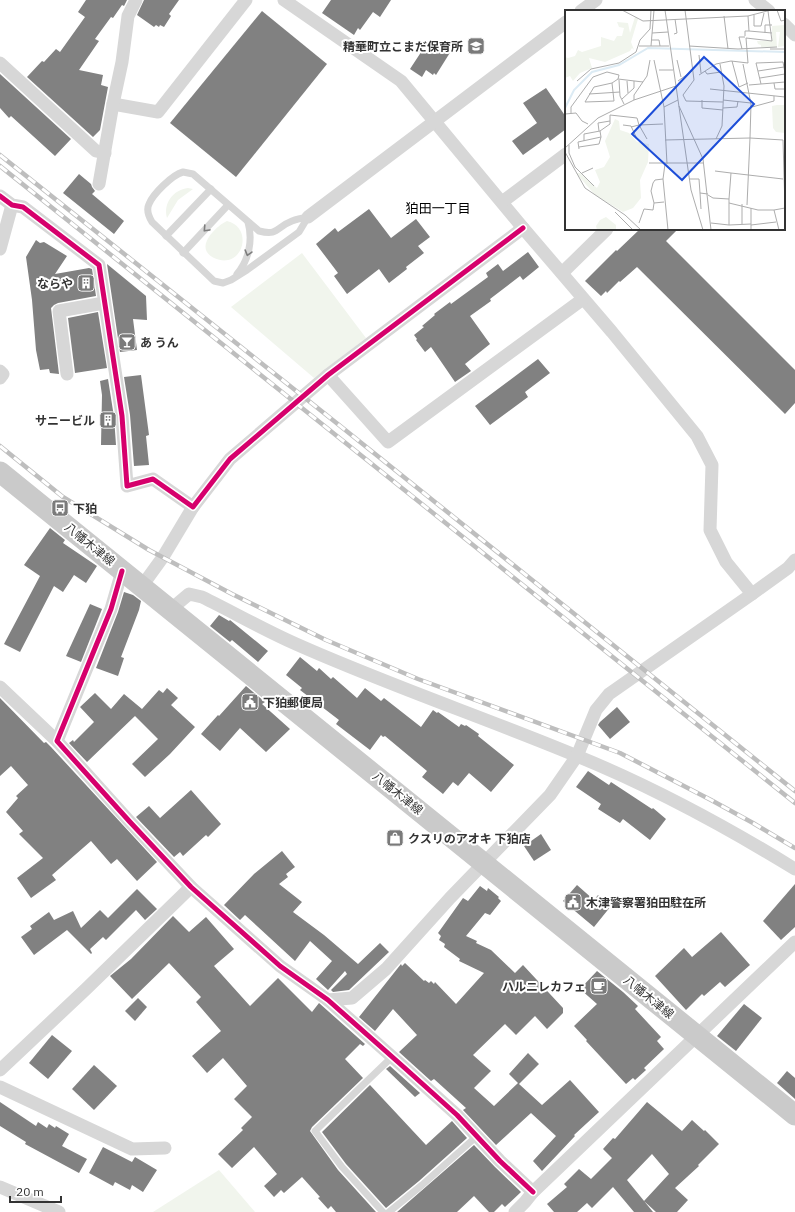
<svg xmlns="http://www.w3.org/2000/svg" width="795" height="1212" font-family="'IBM Plex Sans','Noto Sans JP',sans-serif">
  <style>
    .green { fill: #f1f5ed }
    .building { fill: #818181 }
    .lines { fill: none; stroke-linecap: round; stroke-linejoin: round }
    .service { stroke: #d7d7d7; stroke-width: 7 }
    .minor { stroke: #d7d7d7; stroke-width: 13 }
    .primary { stroke: #cacaca; stroke-width: 21 }
    .rail-casing { stroke: #bebebe; stroke-width: 4.5 }
    .rail { stroke: #fff; stroke-width: 3; stroke-dasharray: 9; stroke-linecap: butt }
    .cycleway-casing { stroke: #fff; stroke-width: 8 }
    .cycleway { stroke: #d6006c; stroke-width: 5 }
    .oneway { stroke: #7d7d7d }
    .labels { text-anchor: middle; dominant-baseline: central; stroke-width: 4; stroke-linejoin: round; paint-order: stroke }
    .poi-label { font-size: 12px; font-weight: bold; fill: #333; stroke: #fff; text-anchor: start }
    .street-label { font-size: 12px; fill: #333; stroke: #fff }
    .neighbourhood-label { font-size: 13px; fill: #000; stroke: #fff }
    .inset-river { fill: none; stroke: #dcebf4; stroke-width: 2 }
    .inset-road { fill: none; stroke: #adadad; stroke-width: 1 }
    .view { fill: #1d4ed8; fill-opacity: 0.15; stroke: #1d4ed8; stroke-width: 2 }
    .inset-edge { fill: none; stroke: #333; stroke-width: 2 }
  </style>
  <rect width="100%" height="100%" fill="#fff"/>
  <!-- green -->
  <g class="green">
    <path d="M 188,188 L 193,189 L 178,200 L 167,218 C 163,203 173,190 188,188 Z"/>
    <path d="M 227,221 C 255,228 242,271 214,258 C 193,248 216,226 227,221 Z"/>
    <path d="M 302,253 L 366,338 L 314,378 L 231,307 Z"/>
    <path d="M 219,1170 L 255,1212 L 153,1212 Z"/>
  </g>
  <!-- building -->
  <g class="building">
    <path d="M 86,0 L 127,0 L 124,6 L 122,5 L 113,18 L 111,17 L 95,39 L 99,41 L 79,70 L 103,75 L 101,85 L 108,87 L 100,130 L 93,137 L 27,77 L 42,61 L 44,62 L 56,49 L 60,52 L 85,17 L 78,12 Z"/>
    <path d="M 144,0 L 179,0 L 169,14 L 171,16 L 164,27 L 160,25 L 159,27 L 156,25 L 154,27 L 137,15 Z"/>
    <path d="M 331,0 L 391,0 L 380,17 L 373,12 L 360,30 L 358,28 L 354,35 L 322,13 Z"/>
    <path d="M 262,11 L 327,64 L 236,177 L 170,123 Z"/>
    <path d="M 429,40 L 432,42 L 434,40 L 451,51 L 436,75 L 434,73 L 433,75 L 426,70 L 422,77 L 410,69 Z"/>
    <path d="M 0,74 L 71,139 L 55,156 L 11,116 L 9,118 L 0,108 Z"/>
    <path d="M 546,88 L 566,117 L 566,129 L 550,141 L 548,137 L 523,155 L 512,141 L 537,123 L 523,103 Z"/>
    <path d="M 79,174 L 91,184 L 92,187 L 95,191 L 92,194 L 124,221 L 114,234 L 63,193 Z"/>
    <path d="M 369,209 L 391,238 L 416,219 L 430,237 L 418,246 L 424,253 L 406,267 L 407,269 L 389,283 L 379,269 L 347,294 L 334,276 L 338,273 L 316,244 L 335,228 L 338,232 Z"/>
    <path d="M 640,229 L 678,229 L 666,241 L 795,370 L 795,403 L 785,414 L 637,267 L 620,282 L 619,281 L 607,293 L 606,291 L 601,296 L 585,281 L 616,250 L 617,251 Z"/>
    <path d="M 36,240 L 40,243 L 44,242 L 67,256 L 55,274 L 89,268 L 92,269 L 96,296 L 58,303 L 54,305 L 51,308 L 59,374 L 50,373 L 49,369 L 40,370 L 36,350 L 32,300 L 26,257 Z"/>
    <path d="M 528,252 L 539,267 L 523,280 L 520,276 L 490,299 L 491,301 L 470,316 L 490,344 L 465,364 L 471,371 L 455,382 L 431,347 L 425,352 L 416,340 L 417,339 L 414,335 L 424,327 L 422,326 L 435,315 L 434,314 L 450,302 L 451,304 L 488,277 L 486,273 L 498,264 L 503,271 Z"/>
    <path d="M 107,264 L 146,296 L 147,320 L 133,319 L 137,350 L 120,352 Z"/>
    <path d="M 98,312 L 107,368 L 75,373 L 68,318 Z"/>
    <path d="M 538,359 L 550,373 L 525,392 L 528,397 L 490,425 L 475,406 Z"/>
    <path d="M 141,375 L 149,435 L 146,436 L 149,465 L 134,466 L 130,415 L 124,377 Z"/>
    <path d="M 108,379 L 114,417 L 116,445 L 101,445 L 102,395 L 100,381 Z"/>
    <path d="M 50,528 L 65,540 L 63,543 L 97,566 L 86,583 L 74,575 L 63,592 L 54,586 L 20,652 L 4,644 L 40,576 L 24,565 Z"/>
    <path d="M 124,592 L 133,595 L 141,601 L 139,610 L 121,657 L 124,658 L 118,676 L 96,668 L 118,612 Z"/>
    <path d="M 90,604 L 102,609 L 81,662 L 66,656 Z"/>
    <path d="M 219,615 L 229,621 L 230,620 L 268,651 L 258,662 L 232,640 L 230,642 L 210,626 Z"/>
    <path d="M 300,657 L 317,671 L 319,668 L 331,679 L 333,677 L 357,698 L 365,688 L 381,701 L 384,698 L 421,727 L 433,710 L 437,713 L 438,712 L 459,727 L 461,724 L 465,726 L 466,725 L 479,734 L 478,736 L 514,765 L 491,792 L 469,773 L 458,786 L 453,782 L 443,794 L 422,777 L 427,771 L 385,736 L 383,737 L 381,735 L 370,750 L 336,724 L 339,720 L 300,690 L 302,688 L 286,675 Z"/>
    <path d="M 246,686 L 265,702 L 262,704 L 290,729 L 266,752 L 240,728 L 220,751 L 201,734 L 218,715 L 219,716 Z"/>
    <path d="M 167,688 L 178,698 L 171,705 L 195,727 L 170,754 L 145,777 L 132,764 L 158,739 L 135,716 L 87,762 L 69,743 L 73,740 L 74,742 L 94,722 L 80,707 L 95,693 L 111,709 L 124,694 L 142,709 L 159,690 L 163,693 Z"/>
    <path d="M 0,698 L 44,743 L 46,742 L 51,747 L 157,862 L 137,881 L 117,859 L 111,864 L 91,841 L 52,875 L 56,880 L 31,898 L 17,878 L 43,858 L 19,834 L 23,831 L 6,812 L 18,798 L 16,796 L 28,785 L 11,766 L 0,776 Z"/>
    <path d="M 617,707 L 630,722 L 610,739 L 598,725 L 600,722 Z"/>
    <path d="M 588,771 L 609,785 L 611,782 L 652,809 L 653,808 L 666,819 L 650,840 L 623,819 L 620,823 L 598,809 L 601,804 L 576,787 Z"/>
    <path d="M 191,790 L 221,824 L 208,837 L 206,835 L 183,856 L 180,852 L 174,857 L 136,817 L 149,806 L 160,818 Z"/>
    <path d="M 541,834 L 551,850 L 534,861 L 524,846 Z"/>
    <path d="M 282,851 L 295,867 L 286,874 L 288,877 L 279,884 L 302,902 L 293,912 L 324,935 L 358,964 L 380,943 L 389,952 L 349,990 L 333,992 L 331,990 L 347,974 L 345,971 L 328,990 L 316,979 L 332,961 L 310,941 L 295,961 L 245,915 L 240,920 L 224,905 L 254,874 Z"/>
    <path d="M 795,884 L 795,927 L 781,940 L 763,921 Z"/>
    <path d="M 577,885 L 594,900 L 598,895 L 611,906 L 594,927 L 563,901 Z"/>
    <path d="M 480,886 L 487,891 L 488,888 L 499,897 L 498,898 L 501,901 L 490,915 L 485,913 L 466,936 L 477,941 L 476,943 L 491,950 L 515,973 L 523,965 L 563,1008 L 563,1013 L 547,1029 L 535,1016 L 516,1035 L 505,1024 L 473,1055 L 491,1071 L 474,1088 L 494,1106 L 518,1083 L 509,1074 L 528,1053 L 539,1064 L 519,1084 L 542,1105 L 570,1080 L 599,1112 L 574,1135 L 575,1136 L 542,1171 L 533,1161 L 556,1136 L 531,1113 L 496,1145 L 463,1110 L 466,1108 L 434,1079 L 431,1081 L 399,1052 L 417,1035 L 393,1009 L 375,1031 L 359,1017 L 401,964 L 402,966 L 405,963 L 424,981 L 425,980 L 429,983 L 431,981 L 434,984 L 435,982 L 456,1004 L 484,973 L 459,961 L 460,959 L 444,947 L 445,944 L 439,940 L 441,936 L 438,933 L 463,898 L 468,901 Z"/>
    <path d="M 137,889 L 157,909 L 145,920 L 136,910 L 106,940 L 103,937 L 90,949 L 92,953 L 91,954 L 67,930 L 34,955 L 21,937 L 32,929 L 30,926 L 49,912 L 54,920 L 73,911 L 81,928 L 100,910 L 108,918 Z"/>
    <path d="M 173,916 L 189,932 L 206,917 L 234,949 L 214,966 L 250,1006 L 278,978 L 312,1012 L 319,1003 L 365,1044 L 363,1046 L 360,1044 L 345,1059 L 363,1078 L 312,1127 L 310,1131 L 338,1170 L 376,1212 L 336,1212 L 331,1206 L 328,1209 L 318,1198 L 320,1197 L 302,1177 L 284,1193 L 281,1190 L 274,1197 L 264,1186 L 277,1174 L 254,1147 L 232,1168 L 218,1154 L 243,1130 L 241,1128 L 252,1117 L 234,1099 L 247,1086 L 223,1058 L 207,1073 L 192,1056 L 221,1031 L 196,1002 L 201,997 L 169,963 L 132,999 L 110,976 L 131,959 Z"/>
    <path d="M 721,932 L 750,965 L 725,987 L 720,982 L 704,996 L 702,994 L 686,1010 L 655,976 L 684,948 L 692,957 Z"/>
    <path d="M 597,971 L 623,992 L 638,1006 L 635,1009 L 661,1037 L 657,1041 L 664,1049 L 644,1068 L 646,1070 L 635,1080 L 633,1078 L 626,1084 L 586,1041 L 587,1040 L 574,1026 L 597,1004 L 580,989 Z"/>
    <path d="M 138,998 L 147,1007 L 135,1021 L 125,1011 Z"/>
    <path d="M 744,1004 L 762,1018 L 736,1051 L 717,1036 Z"/>
    <path d="M 52,1035 L 72,1051 L 48,1079 L 29,1063 Z"/>
    <path d="M 94,1065 L 117,1086 L 94,1110 L 72,1089 Z"/>
    <path d="M 390,1066 L 420,1093 L 415,1097 L 386,1069 Z"/>
    <path d="M 787,1071 L 795,1078 L 795,1099 L 777,1083 Z"/>
    <path d="M 370,1085 L 426,1145 L 452,1121 L 467,1138 L 419,1181 L 386,1208 L 346,1164 L 322,1132 Z"/>
    <path d="M 0,1102 L 36,1126 L 38,1122 L 47,1128 L 49,1124 L 55,1128 L 56,1126 L 69,1134 L 62,1146 L 87,1159 L 79,1173 L 25,1144 L 26,1142 L 0,1126 Z"/>
    <path d="M 647,1102 L 682,1131 L 692,1120 L 704,1131 L 705,1130 L 719,1144 L 698,1165 L 699,1166 L 675,1188 L 688,1200 L 677,1212 L 656,1212 L 644,1201 L 669,1174 L 652,1154 L 627,1180 L 653,1212 L 634,1212 L 613,1187 L 592,1208 L 587,1203 L 577,1212 L 554,1212 L 547,1204 L 567,1187 L 564,1184 L 579,1169 L 591,1179 L 612,1158 L 603,1149 L 613,1138 L 615,1139 Z"/>
    <path d="M 474,1145 L 495,1167 L 521,1192 L 505,1207 L 502,1204 L 494,1212 L 489,1212 L 474,1196 L 457,1212 L 397,1212 Z"/>
    <path d="M 103,1147 L 132,1162 L 135,1157 L 157,1170 L 143,1192 L 132,1185 L 130,1190 L 115,1182 L 113,1186 L 89,1173 Z"/>
  </g>
  <g class="lines">
    <!-- service -->
    <g class="service">
      <path d="M 183,172 L 193,174 L 259,231 C 279,236 276,227 292,221 C 297,219 302,218 308,217 L 299,232 L 247,270 L 231,280 L 223,283 L 214,281 L 152,222 C 149,217 146,210 149,204 C 153,194 172,175 183,172 Z"/>
      <path d="M 166,236 L 211,189"/>
      <path d="M 183,253 L 228,205"/>
      <path d="M 237,274 C 249,260 253,240 248,222"/>
      <path d="M 383,1212 L 342,1167 L 315,1131 L 392,1057"/>
      <path d="M 389,1212 L 422,1185 L 477,1136"/>
    </g>
    <!-- minor -->
    <g class="minor">
      <path d="M 284,0 L 401,81 L 523,228 L 612,332 L 697,436 L 712,465 L 710,530 L 726,562 L 752,594"/>
      <path d="M 755,0 L 769,11"/>
      <path d="M 581,11 L 596,0"/>
      <path d="M 784,24 L 795,35"/>
      <path d="M 0,63 L 96,151 L 105,153"/>
      <path d="M 113,104 L 158,112 L 246,0"/>
      <path d="M 99,184 L 113,104 L 122,62 L 128,16 L 136,0"/>
      <path d="M 0,196 L 12,205 L 23,207 L 99,265 L 122,416 L 127,486 L 153,479 L 193,507 L 230,459 L 328,375 L 523,228"/>
      <path d="M 502,202 L 566,154"/>
      <path d="M 308,217 L 566,22"/>
      <path d="M 0,249 L 12,205"/>
      <path d="M 562,273 L 607,229"/>
      <path d="M 0,371 L 3,374 L 0,378"/>
      <path d="M 67,374 L 59,311 L 104,303"/>
      <path d="M 328,375 L 388,442 L 583,299"/>
      <path d="M 122,571 L 111,609 L 57,741 L 130,822 L 191,887 L 280,966 L 328,1000 L 407,1070 L 457,1115 L 500,1161 L 533,1192"/>
      <path d="M 142,586 L 163,557 L 193,507"/>
      <path d="M 170,610 L 189,594 L 202,597 C 233,612 264,630 296,644 C 388,685 483,717 577,756 C 653,787 725,826 795,869"/>
      <path d="M 0,687 L 57,741"/>
      <path d="M 328,1000 L 352,998 L 386,969 L 450,898 L 550,795 L 577,756 L 596,710 L 609,694 L 752,594 L 788,568 L 795,560"/>
      <path d="M 0,1070 L 86,989 L 191,887"/>
      <path d="M 0,1087 L 132,1149 L 165,1148"/>
      <path d="M 0,1187 L 59,1212"/>
      <path d="M 515,1212 L 525,1202 L 533,1192 L 795,942"/>
    </g>
    <!-- primary -->
    <path class="primary" d="M 0,472 L 795,1115"/>
    <defs>
      <g id="rail">
        <path d="M 0,155 L 339,425 L 795,791"/>
        <path d="M 0,166 L 795,803"/>
        <path d="M 0,446 L 63,497 L 149,550 L 232,594 L 326,640 L 418,679 L 620,753 L 711,800 L 753,823 L 795,848"/>
      </g>
    </defs>
    <!-- rail casing -->
    <use href="#rail" class="rail-casing"/>
    <!-- rail -->
    <use href="#rail" class="rail"/>
    <defs>
      <g id="cycleway">
        <path d="M 0,196 L 12,205 L 23,207 L 99,265 L 122,416 L 127,486 L 153,479 L 193,507 L 230,459 L 328,375 L 523,228"/>
        <path d="M 122,571 L 111,609 L 57,741 L 130,822 L 191,887 L 280,966 L 328,1000 L 407,1070 L 457,1115 L 500,1161 L 533,1192"/>
      </g>
    </defs>
    <!-- cycleway casing -->
    <use href="#cycleway" class="cycleway-casing"/>
    <!-- cycleway -->
    <use href="#cycleway" class="cycleway"/>
  </g>
  <!-- one-way arrows -->
  <defs><path id="oneway-chevron" d="M-2-3.5L2.5 0L-2 3.5" fill="none" stroke-width="1.6" stroke-linecap="round" stroke-linejoin="round"/></defs>
  <g class="oneway">
    <use href="#oneway-chevron" transform="translate(206 229) rotate(133)"/>
    <use href="#oneway-chevron" transform="translate(248 253) rotate(106)"/>
  </g>
  <!-- icons -->
  <defs>
    <symbol id="school-square" viewBox="-11 -11 22 22"><rect x="-9" y="-9" width="18" height="18" rx="4" fill="#7a7a7a" stroke="#fff"/><path d="M0-5L7-2L0 1L-7-2ZM-4 1L0 2.5L4 1V4Q0 6-4 4Z" fill="#fff"/></symbol>
    <symbol id="building-square" viewBox="-11 -11 22 22"><rect x="-9" y="-9" width="18" height="18" rx="4" fill="#7a7a7a" stroke="#fff"/><path d="M-4-6H4V6H1V3H-1V6H-4ZM-2.5-4.3h1.7v1.8h-1.7ZM.8-4.3h1.7v1.8H.8ZM-2.5-1h1.7V.8h-1.7ZM.8-1h1.7V.8H.8Z" fill="#fff"/></symbol>
    <symbol id="bar-square" viewBox="-11 -11 22 22"><rect x="-9" y="-9" width="18" height="18" rx="4" fill="#7a7a7a" stroke="#fff"/><path d="M-6-5H6L.8 .8V4.5H3.5V6h-7V4.5H-.8V.8Z" fill="#fff"/></symbol>
    <symbol id="bus-square" viewBox="-11 -11 22 22"><rect x="-9" y="-9" width="18" height="18" rx="4" fill="#7a7a7a" stroke="#fff"/><path d="M-5-6H5V4H4V6H2V4H-2V6H-4V4H-5ZM-3.5-4V0h7V-4ZM-3.5 1.2v1.5H-2V1.2ZM2 1.2v1.5H3.5V1.2Z" fill="#fff"/></symbol>
    <symbol id="civic-square" viewBox="-11 -11 22 22"><rect x="-9" y="-9" width="18" height="18" rx="4" fill="#7a7a7a" stroke="#fff"/><path d="M-.6-6.5H3V-4.5H.6V-3L4-1V1h2V6H-6V1h2V-1L-.6-3ZM-1.2 2.5V6h2.4V2.5Z" fill="#fff"/></symbol>
    <symbol id="shop-square" viewBox="-11 -11 22 22"><rect x="-9" y="-9" width="18" height="18" rx="4" fill="#7a7a7a" stroke="#fff"/><path d="M-5-2.5h2.3a2.7 3.5 0 0 1 5.4 0H5L5.5 6h-11ZM-1.5-2.5h3a1.5 2.3 0 0 0-3 0Z" fill="#fff"/></symbol>
    <symbol id="cafe-square" viewBox="-11 -11 22 22"><rect x="-9" y="-9" width="18" height="18" rx="4" fill="#7a7a7a" stroke="#fff"/><path d="M-5.5-4.5H6V0H3Q3 3.5 0 3.5H-2.5Q-5.5 3.5-5.5 0ZM3-3.2v2h1.7v-2ZM-6 4.5H4V6H-6Z" fill="#fff"/></symbol>
  </defs>
  <g fill-rule="evenodd">
    <use href="#school-square" x="466" y="36" width="20" height="20"/>
    <use href="#building-square" x="76" y="273" width="20" height="20"/>
    <use href="#bar-square" x="117" y="332" width="20" height="20"/>
    <use href="#building-square" x="98" y="410" width="20" height="20"/>
    <use href="#bus-square" x="50" y="498" width="20" height="20"/>
    <use href="#civic-square" x="240" y="692" width="20" height="20"/>
    <use href="#shop-square" x="385" y="828" width="20" height="20"/>
    <use href="#civic-square" x="563" y="892" width="20" height="20"/>
    <use href="#cafe-square" x="589" y="976" width="20" height="20"/>
  </g>
  <g class="labels">
    <!-- poi labels -->
    <g class="poi-label">
      <text x="463" y="46" text-anchor="end">精華町立こまだ保育所</text>
      <text x="73" y="283" text-anchor="end">ならや</text>
      <text x="140" y="342">あ うん</text>
      <text x="95" y="420" text-anchor="end">サニービル</text>
      <text x="73" y="508">下狛</text>
      <text x="263" y="702">下狛郵便局</text>
      <text x="408" y="838">クスリのアオキ 下狛店</text>
      <text x="586" y="902">木津警察署狛田駐在所</text>
      <text x="586" y="986" text-anchor="end">ハルニレカフェ</text>
    </g>
    <!-- street labels -->
    <g class="street-label">
      <text transform="translate(90 544) rotate(39)">八幡木津線</text>
      <text transform="translate(398 793) rotate(39)">八幡木津線</text>
      <text transform="translate(649 997) rotate(39)">八幡木津線</text>
    </g>
    <!-- neighbourhood labels -->
    <g class="neighbourhood-label">
      <text x="438" y="208">狛田一丁目</text>
    </g>
  </g>
  <!-- overview -->
  <g transform="translate(565 10)">
    <rect width="220" height="220" fill="#fff"/>
    <path d="M 70,7 L 73,9 L 66,32 L 69,40 L 67,38 L 65,41 L 40,52 L 24,48 L 27,58 L 15,63 L 8,71 L 5,66 L 0,68 L 0,40 L 0,47 L 3,48 L 10,46 L 13,40 L 17,42 L 36,36 L 36,27 L 49,31 L 52,26 L 57,26 L 59,18 L 54,17 L 52,12 L 63,13 L 65,23 ZM 219,15 L 220,36 L 213,37 L 215,22 L 211,22 L 212,37 L 196,37 L 196,35 L 193,34 L 192,31 L 207,31 L 207,16 ZM 212,95 L 220,95 L 220,123 L 211,122 L 208,118 L 207,96 ZM 50,109 L 54,111 L 55,120 L 64,123 L 72,132 L 84,134 L 83,152 L 75,170 L 76,188 L 68,198 L 58,202 L 30,185 L 11,163 L 15,163 L 32,178 L 35,172 L 30,160 L 39,157 L 45,147 L 40,131 ZM 41,207 L 51,215 L 51,220 L 32,220 L 31,216 L 35,210 Z" fill="#f1f5ed"/>
    <path class="inset-river" d="M 0,98 L 9,80 L 27,62 L 54,55 L 83,38 L 220,42"/>
    <path class="inset-road" d="M 57,0 L 78,11 L 183,6 L 206,0M 120,0 L 129,70 L 118,85 L 121,91 L 158,92M 212,0 L 216,11 L 220,10M 189,5 L 189,16 L 196,16 L 199,3M 159,6 L 163,39M 184,21 L 207,23M 87,23 L 103,22M 200,23 L 200,15 L 207,15M 109,24 L 112,23 L 110,9M 180,26 L 180,21 L 184,21 L 183,6M 87,30 L 94,30 L 95,36M 74,36 L 104,36M 86,36 L 89,0M 124,36 L 173,39 L 212,37M 177,39 L 174,27 L 180,27M 205,39 L 220,39M 134,45 L 136,63M 89,50 L 99,97M 112,50 L 116,67M 167,51 L 174,77 L 183,73M 178,54 L 186,94 L 185,128 L 218,130 L 220,198 L 209,200 L 214,220M 94,60 L 108,60M 140,61 L 142,64 L 156,62M 193,61 L 219,57M 134,65 L 151,54 L 166,51 L 183,53 L 181,28 L 207,31 L 203,1M 195,68 L 220,64M 54,70 L 55,86 L 59,94M 12,71 L 26,59 L 54,53 L 71,42 L 75,30 L 85,19 L 86,0M 62,71 L 63,83M 113,71 L 127,61M 47,73 L 49,91 L 20,92 L 29,77 ZM 47,73 L 53,69 L 78,72M 209,73 L 210,79 L 220,79M 196,74 L 191,53 L 218,52 L 220,63M 184,75 L 220,72M 111,76 L 126,180 L 138,220M 145,79 L 220,87M 24,84 L 55,82M 57,89 L 69,78 L 69,71M 69,90 L 69,85 L 82,66 L 85,50M 137,90 L 137,98 L 158,100M 158,90 L 186,93M 114,96 L 138,149 L 146,220M 187,97 L 209,91 L 209,86M 158,98 L 172,97 L 173,91M 0,104 L 11,103 L 17,111 L 23,114M 6,104 L 6,97 L 28,67 L 42,62 L 54,65 L 53,69M 58,115 L 66,116 L 72,129M 66,117 L 74,115 L 82,129M 34,121 L 33,113 L 45,111M 151,129 L 157,116 L 159,76 L 155,54M 100,130 L 185,128 L 182,195M 19,131 L 19,124 L 35,121M 4,135 L 4,143 L 10,157 L 29,176M 14,137 L 34,134 L 36,127M 0,138 L 33,108 L 69,90 L 111,76 L 100,0M 14,139 L 13,132 L 36,127 L 35,121 L 45,114 L 45,105 L 72,108 L 74,115 L 98,114M 0,142 L 20,178 L 60,205 L 76,220M 84,153 L 139,153M 100,154 L 98,169 L 103,220M 102,154 L 99,97 L 113,90M 150,161 L 166,163M 17,163 L 28,158M 124,169 L 134,169 L 135,183 L 143,184M 135,183 L 136,199M 143,185 L 148,188 L 164,189 L 164,193 L 193,200 L 209,200M 164,189 L 166,163 L 218,169M 89,193 L 86,181 L 88,173 L 90,170 L 98,169M 164,193 L 164,215 L 186,214M 50,202 L 68,220M 74,213 L 79,199 L 88,200 L 89,193 L 99,192M 146,213 L 164,215M 177,214 L 177,194M 186,215 L 211,212M 186,220 L 186,198"/>
    <path class="view" d="M 139,47 L 189,94 L 117,170 L 67,124 Z"/>
    <rect width="220" height="220" class="inset-edge"/>
  </g>
  <!-- scale -->
  <path d="M10 1196v6h51v-6" fill="none" stroke="#333333" stroke-width="2"/>
  <text x="16" y="1196" font-size="12" fill="#333333" stroke="#ffffff" stroke-width="3" paint-order="stroke">20 m</text>
</svg>
